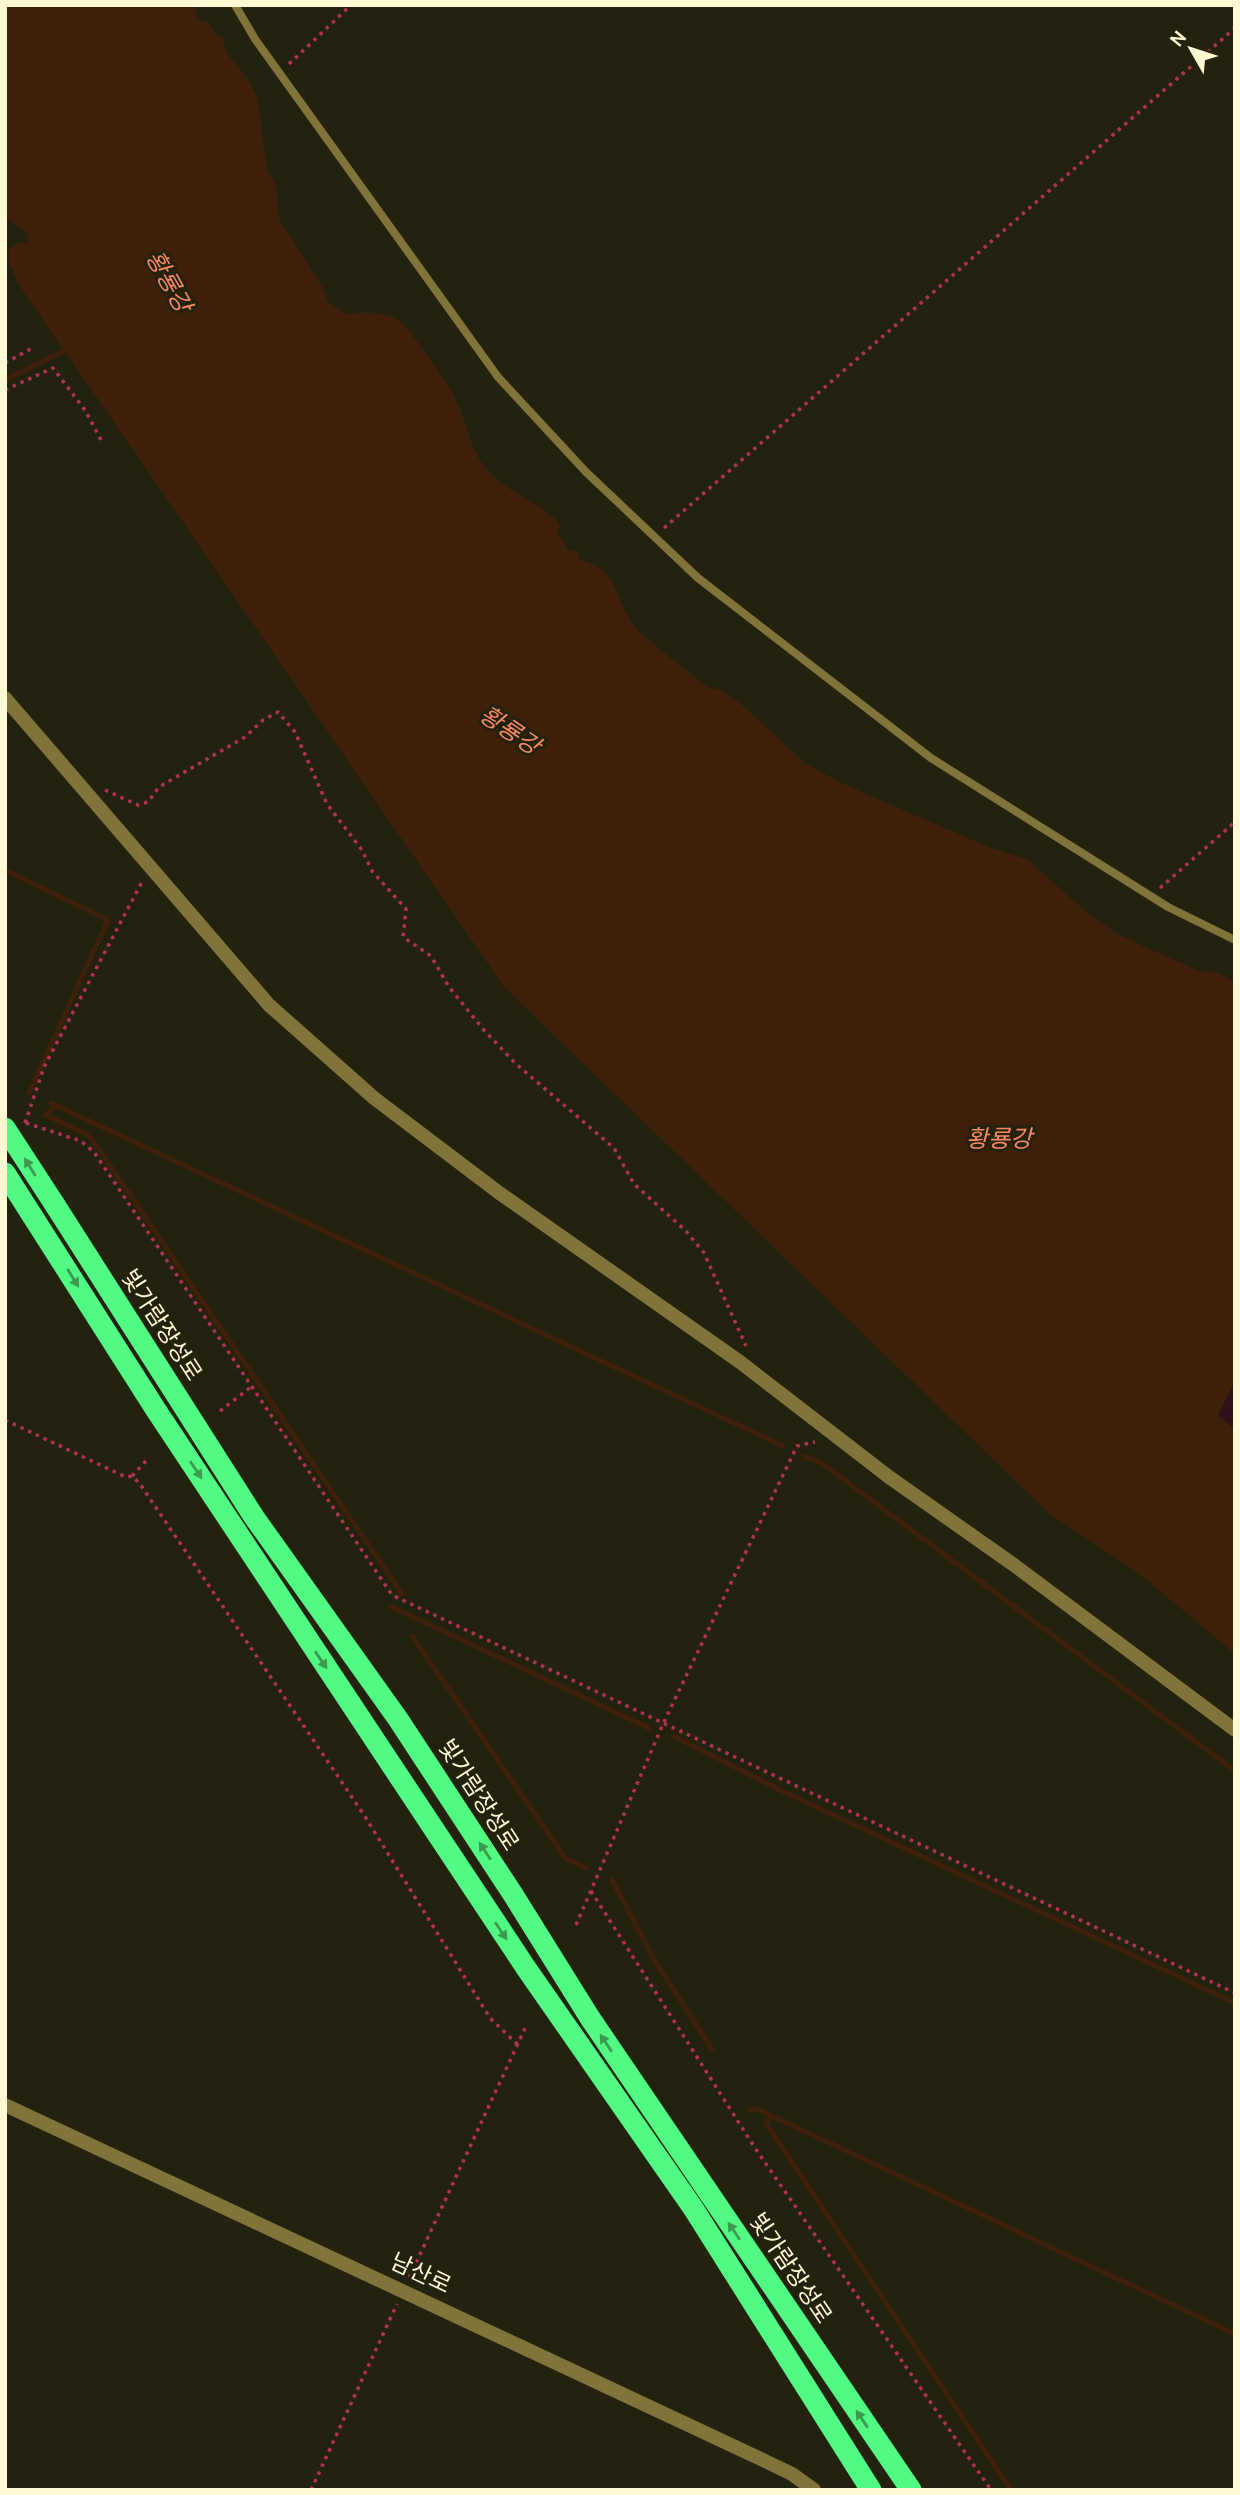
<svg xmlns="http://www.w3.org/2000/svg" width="1240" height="2495" font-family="Cabin,'Noto Sans KR',sans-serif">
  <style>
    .green { fill: #2d1219 }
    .water { fill: #3f210b }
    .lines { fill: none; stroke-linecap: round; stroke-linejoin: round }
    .stream { stroke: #3f210b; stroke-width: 5 }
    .path { stroke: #b13256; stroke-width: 3.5; stroke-dasharray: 3.5 5; stroke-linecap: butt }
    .lane { stroke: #80743b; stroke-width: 8 }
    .street { stroke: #80743b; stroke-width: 14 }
    .highway { stroke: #51fa83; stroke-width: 21 }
    .highway-bridge { stroke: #51fa83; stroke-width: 21 }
    .oneway { fill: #3c994f }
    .labels { text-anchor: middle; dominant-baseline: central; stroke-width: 6; stroke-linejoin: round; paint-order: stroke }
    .street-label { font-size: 23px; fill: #fef9d2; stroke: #23220f }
    .water-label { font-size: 24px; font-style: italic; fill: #fa8863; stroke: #23220f }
  </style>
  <rect width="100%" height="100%" fill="#23220f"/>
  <!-- green -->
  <path class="green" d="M 1235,1381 L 1235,1429 L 1218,1415 Z"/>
  <!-- water -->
  <path class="water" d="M 5,5 L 195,5 L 196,16 L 202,22 L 208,21 L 216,35 L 223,37 L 226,52 L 248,79 L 257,98 L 267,168 L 276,187 L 279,219 L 324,290 L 328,302 L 349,315 C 363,310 388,312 401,322 C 412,332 443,377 452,392 C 465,415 468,444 484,466 C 504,493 544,503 560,525 L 557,531 L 568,550 L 577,551 L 580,560 C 624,570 613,605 639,631 C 660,651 685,668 707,687 L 720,690 L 741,704 L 805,763 L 839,782 L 986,846 L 1028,860 L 1090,915 L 1119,935 L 1199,971 L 1218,973 L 1235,982 L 1235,1381 L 1218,1415 L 1235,1429 L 1235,1654 L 1146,1579 L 1051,1515 L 504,987 L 17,282 L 9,261 L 9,249 L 20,242 L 28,244 L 28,234 L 5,217 Z"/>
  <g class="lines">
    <!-- stream -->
    <g class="stream">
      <path d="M 5,380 L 68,349"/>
      <path d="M 5,870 L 108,920 L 29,1093"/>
      <path d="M 51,1103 L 783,1446"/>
      <path d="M 56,1106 L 45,1115 L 86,1134 L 96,1145 L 402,1594"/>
      <path d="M 804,1456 L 823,1464 L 1235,1771"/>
      <path d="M 392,1607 L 649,1728"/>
      <path d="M 412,1636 L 566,1859 L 586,1868"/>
      <path d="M 673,1736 L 780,1790 L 1235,2003"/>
      <path d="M 612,1880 L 655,1961 L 712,2049"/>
      <path d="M 750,2110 L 757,2109 L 1235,2334"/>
      <path d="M 771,2116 L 766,2123 L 769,2128 L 1011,2490"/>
    </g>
    <!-- path -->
    <g class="path">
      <path d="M 289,64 L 351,5"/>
      <path d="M 5,363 L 34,347"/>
      <path d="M 5,390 L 53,368 L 85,410 L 102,442"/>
      <path d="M 664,528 L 1235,28"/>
      <path d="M 105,790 L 138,805 L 148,802 L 159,787 L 245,737 L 263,720 L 278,712 L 295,732 L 327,804 L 362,850 L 372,871 L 406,909 L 403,937 L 431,956 L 449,987 L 483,1029 L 515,1063 L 614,1148 L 634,1184 L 686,1231 L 704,1253 L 746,1346"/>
      <path d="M 1160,888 L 1235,822"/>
      <path d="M 25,1123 L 44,1067 L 143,880"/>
      <path d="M 26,1123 L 81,1141 L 94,1152 L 392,1595 L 1235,1993"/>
      <path d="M 220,1411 L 251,1387"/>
      <path d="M 5,1420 L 126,1477 L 132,1476 L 140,1484 L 364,1815 L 490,2018 L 518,2045"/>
      <path d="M 132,1476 L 146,1461"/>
      <path d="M 591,1891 L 755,2148 L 991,2490"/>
      <path d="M 576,1925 L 663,1724 L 797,1446 L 815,1442"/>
      <path d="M 409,2278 L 527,2024"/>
      <path d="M 311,2490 L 397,2304"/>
    </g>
    <!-- lane -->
    <path class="lane" d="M 235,5 L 255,39 L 498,377 L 586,472 L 698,578 L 931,758 L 1168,907 L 1235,940"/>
    <!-- street -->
    <g class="street">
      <path d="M 5,698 L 269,1005 L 374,1098 L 498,1192 L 740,1362 L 889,1477 L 1014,1565 L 1235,1730"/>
      <path d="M 5,2105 L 763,2460 L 792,2474 L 814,2490"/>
    </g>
    <!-- highway -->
    <g class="highway">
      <path d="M 5,1173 L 156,1410 L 526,1968 L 693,2208 L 871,2490"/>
      <path d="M 55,1205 L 254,1517 L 398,1719 L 514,1896 L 590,2018 L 911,2490"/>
    </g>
    <!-- highway-bridge -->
    <path class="highway-bridge" d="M 5,1128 L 55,1205"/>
  </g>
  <!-- one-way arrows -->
  <defs><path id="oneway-solid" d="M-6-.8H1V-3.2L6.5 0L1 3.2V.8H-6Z" transform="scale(1.75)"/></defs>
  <g class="oneway">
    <use href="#oneway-solid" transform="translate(30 1167) rotate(-122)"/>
    <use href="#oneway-solid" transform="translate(73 1278) rotate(58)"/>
    <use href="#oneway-solid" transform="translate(196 1470) rotate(56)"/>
    <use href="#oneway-solid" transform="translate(321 1660) rotate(56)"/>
    <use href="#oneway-solid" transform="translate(485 1851) rotate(-123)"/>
    <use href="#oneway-solid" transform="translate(501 1931) rotate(56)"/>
    <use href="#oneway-solid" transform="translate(606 2043) rotate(-124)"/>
    <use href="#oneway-solid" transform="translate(734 2231) rotate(-124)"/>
    <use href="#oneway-solid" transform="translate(862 2419) rotate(-124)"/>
  </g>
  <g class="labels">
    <!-- street labels -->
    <g class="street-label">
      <text transform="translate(162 1325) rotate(57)">빛가람장성로</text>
      <text transform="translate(479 1795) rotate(57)">빛가람장성로</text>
      <text transform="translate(791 2268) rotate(56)">빛가람장성로</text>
      <text transform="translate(421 2273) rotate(25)">남산로</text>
    </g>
    <!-- water labels -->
    <g class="water-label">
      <text transform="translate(169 281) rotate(61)">황룡강</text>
      <text transform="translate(510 730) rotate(34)">황룡강</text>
      <text x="999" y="1138">황룡강</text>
    </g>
  </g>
  <!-- border -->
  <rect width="1240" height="2495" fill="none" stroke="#fef9d2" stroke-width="14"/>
  <!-- north arrow -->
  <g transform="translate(1191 49) rotate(309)" stroke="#23220f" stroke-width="5" paint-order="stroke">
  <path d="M0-5L12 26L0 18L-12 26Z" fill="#fef9d2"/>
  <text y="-10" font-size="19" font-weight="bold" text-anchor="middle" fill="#fef9d2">N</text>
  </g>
</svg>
